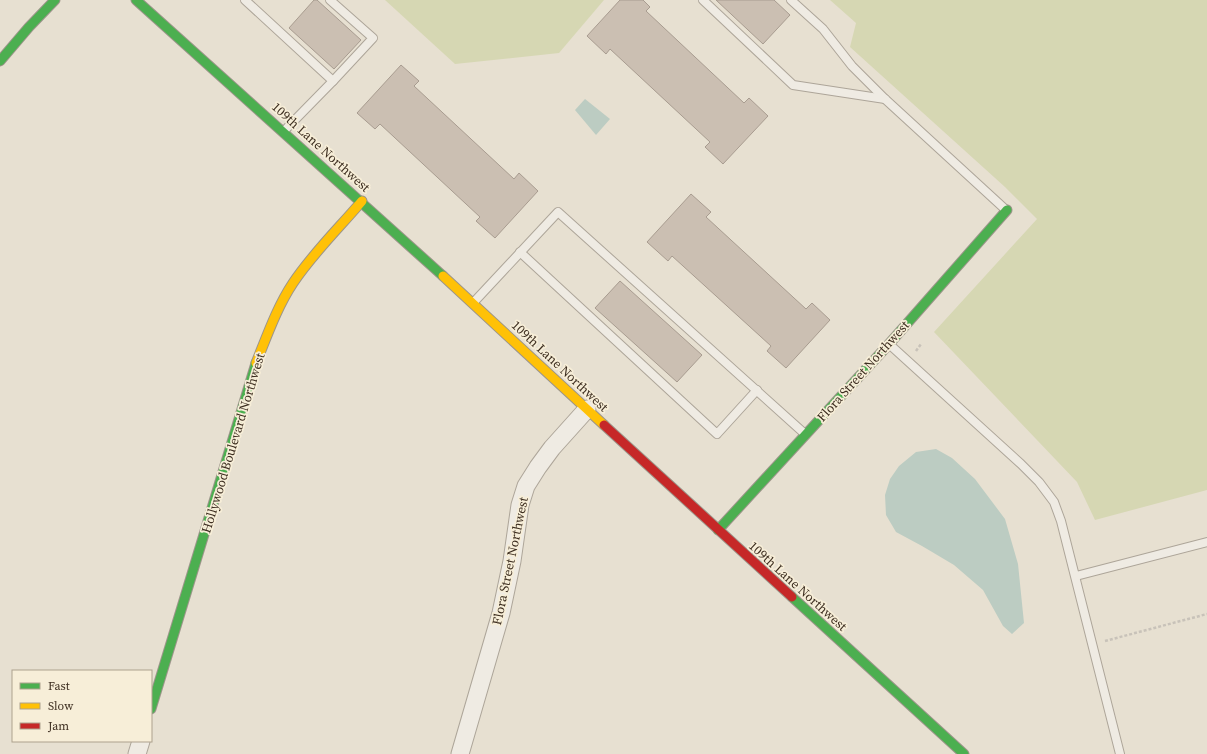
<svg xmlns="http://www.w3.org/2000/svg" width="1207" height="754" font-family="'Source Serif 4',serif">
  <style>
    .green { fill: #d6d7b3 }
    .water { fill: #bcccc2 }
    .building { fill: #cbbfb2; stroke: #a89c90 }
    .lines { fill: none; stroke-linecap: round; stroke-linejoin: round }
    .lane-casing { stroke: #ada599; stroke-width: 10 }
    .street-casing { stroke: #ada599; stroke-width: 19 }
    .fast-casing { stroke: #9c958a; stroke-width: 11 }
    .slow-casing { stroke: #9c958a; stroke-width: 11 }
    .jam-casing { stroke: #9c958a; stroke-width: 11 }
    .path { stroke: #c8c2b9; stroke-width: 2.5; stroke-dasharray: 3 2; stroke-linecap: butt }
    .lane { stroke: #efebe3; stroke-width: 8 }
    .street { stroke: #efebe3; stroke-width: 17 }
    .fast { stroke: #4caf50; stroke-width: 9 }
    .slow { stroke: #ffc107; stroke-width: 9 }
    .jam { stroke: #c62828; stroke-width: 9 }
    .labels { text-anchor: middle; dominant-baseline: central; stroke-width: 3.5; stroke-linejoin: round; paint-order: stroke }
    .street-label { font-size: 13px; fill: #3d2e20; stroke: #f7eed8 }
  </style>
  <rect width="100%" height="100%" fill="#e7e0d1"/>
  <!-- green -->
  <g class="green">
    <path d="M 385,0 L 604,0 L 559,53 L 455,64 Z"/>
    <path d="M 830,0 L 1207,0 L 1207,490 L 1095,520 L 1077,482 L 934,332 L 1037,219 L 1005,187 L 850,47 L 856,23 Z"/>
  </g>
  <!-- water -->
  <g class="water">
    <path d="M 585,99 L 610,119 L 596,135 L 575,110 Z"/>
    <path d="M 936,449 L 952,458 L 975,479 L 1005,519 L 1018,564 L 1024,623 L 1012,634 L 1003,626 L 983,590 L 954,565 L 922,546 L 896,532 L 886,515 L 885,495 L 890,479 L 899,466 L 916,452 Z"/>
  </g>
  <!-- building -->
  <g class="building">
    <path d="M 314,0 L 317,0 L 361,40 L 334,69 L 289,28 Z"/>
    <path d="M 620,0 L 643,0 L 650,7 L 646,11 L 744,103 L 749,98 L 768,116 L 723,164 L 705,147 L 710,142 L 610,49 L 606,54 L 587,36 Z"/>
    <path d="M 716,0 L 774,0 L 790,15 L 763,44 Z"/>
    <path d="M 401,65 L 419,81 L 414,86 L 514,179 L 519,173 L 538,191 L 495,238 L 476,221 L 480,217 L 380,124 L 375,129 L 357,113 Z"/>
    <path d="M 691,194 L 711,212 L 706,217 L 806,309 L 812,303 L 830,320 L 786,368 L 767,351 L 771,346 L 672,256 L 668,261 L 647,242 Z"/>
    <path d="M 620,281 L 702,355 L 677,382 L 595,308 Z"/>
  </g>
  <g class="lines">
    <defs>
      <g id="lane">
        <path d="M 245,0 L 333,81 L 284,131"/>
        <path d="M 330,0 L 373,38 L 333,81"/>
        <path d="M 703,0 L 793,85 L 885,99"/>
        <path d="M 791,0 L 823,29 L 852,66 L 885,99 L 1006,210"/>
        <path d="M 520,252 L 717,434 L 757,390"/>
        <path d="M 473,303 L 558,212 L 805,434"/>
        <path d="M 889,344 L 1021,464 L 1039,482 L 1054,502 L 1061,521 L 1120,754"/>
        <path d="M 1076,576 L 1207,542"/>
      </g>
      <g id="street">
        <path d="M 137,754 L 141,741"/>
        <path d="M 460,754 L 501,613 L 512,561 L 520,505 L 526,486 L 538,467 L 552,448 L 587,409"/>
      </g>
      <g id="fast">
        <path d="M 136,0 L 443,276"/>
        <path d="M 0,61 L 29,27 L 55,0"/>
        <path d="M 718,530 L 889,344 L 1007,210"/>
        <path d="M 792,597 L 964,754"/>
        <path d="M 151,709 L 256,363"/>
      </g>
      <g id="slow">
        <path d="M 443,276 L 604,425"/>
        <path d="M 256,363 C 267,336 277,307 293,283 C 313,253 339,228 362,201"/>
      </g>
      <path id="jam" d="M 604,425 L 792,597"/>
    </defs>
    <!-- lane casing -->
    <use href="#lane" class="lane-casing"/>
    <!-- street casing -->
    <use href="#street" class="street-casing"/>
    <!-- fast casing -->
    <use href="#fast" class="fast-casing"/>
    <!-- slow casing -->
    <use href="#slow" class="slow-casing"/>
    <!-- jam casing -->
    <use href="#jam" class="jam-casing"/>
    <!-- path -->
    <g class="path">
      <path d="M 916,351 L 921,344"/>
      <path d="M 1105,641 L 1207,614"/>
    </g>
    <!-- lane -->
    <use href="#lane" class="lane"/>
    <!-- street -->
    <use href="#street" class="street"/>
    <!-- fast -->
    <use href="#fast" class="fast"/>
    <!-- slow -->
    <use href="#slow" class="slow"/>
    <!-- jam -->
    <use href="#jam" class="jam"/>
  </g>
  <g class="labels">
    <!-- street labels -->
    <g class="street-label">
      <text transform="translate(321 147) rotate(42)">109th Lane Northwest</text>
      <text transform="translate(560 366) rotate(43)">109th Lane Northwest</text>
      <text transform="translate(863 371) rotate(-48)">Flora Street Northwest</text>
      <text transform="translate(233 443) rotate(-73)">Hollywood Boulevard Northwest</text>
      <text transform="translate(510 561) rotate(-78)">Flora Street Northwest</text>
      <text transform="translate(798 586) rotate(42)">109th Lane Northwest</text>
    </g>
  </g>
  <!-- legend -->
  <rect x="12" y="670" width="140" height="72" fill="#f7eed8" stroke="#ada18e"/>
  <rect x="20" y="683" width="20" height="6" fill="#4caf50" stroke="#ada18e"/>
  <text x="48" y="690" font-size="12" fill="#3d2e20">Fast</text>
  <rect x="20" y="703" width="20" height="6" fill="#ffc107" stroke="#ada18e"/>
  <text x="48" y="710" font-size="12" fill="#3d2e20">Slow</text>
  <rect x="20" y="723" width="20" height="6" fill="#c62828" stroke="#ada18e"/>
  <text x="48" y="730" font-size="12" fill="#3d2e20">Jam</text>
</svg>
